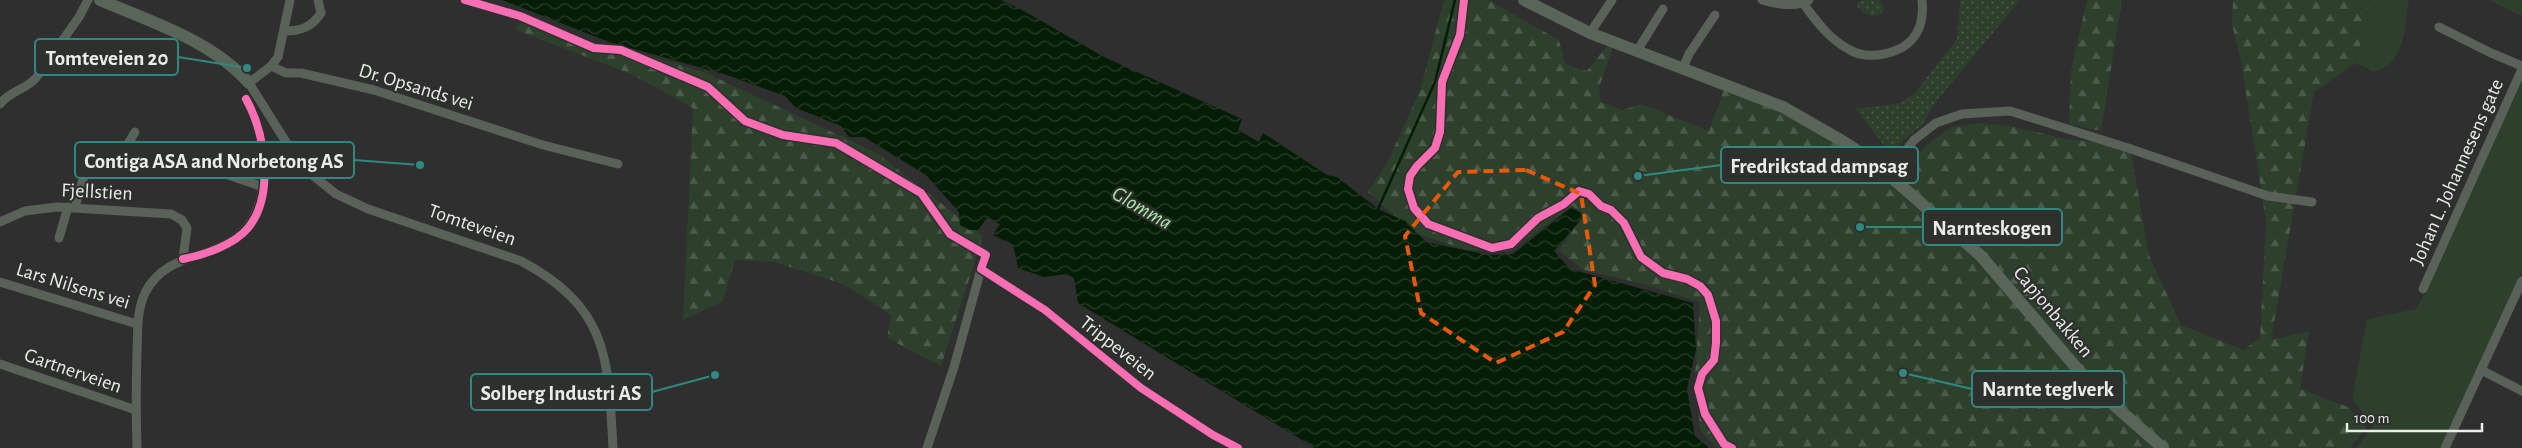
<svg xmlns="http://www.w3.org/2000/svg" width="2522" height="448" font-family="'Alegreya Sans',sans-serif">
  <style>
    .green { fill: #2c402b }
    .forest { fill: url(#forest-firs) }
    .park { fill: url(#park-dots) }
    .water { fill: url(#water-waves) }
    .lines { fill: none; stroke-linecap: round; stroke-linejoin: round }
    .stream { stroke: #041d05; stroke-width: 2.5 }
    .street { stroke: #596159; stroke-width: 9 }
    .secondary { stroke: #586558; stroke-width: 12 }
    .cycleway-casing { stroke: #2d302d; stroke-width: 11 }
    .cycleway { stroke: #f96db3; stroke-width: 8 }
    .marked { fill: none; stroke: #e8590c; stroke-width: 4; stroke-dasharray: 10 6; stroke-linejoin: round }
    .labels { text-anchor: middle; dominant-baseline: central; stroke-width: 4.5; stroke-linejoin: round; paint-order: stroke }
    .street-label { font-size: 20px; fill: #eaece9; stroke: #2d302d }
    .water-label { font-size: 21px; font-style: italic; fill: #aae9a6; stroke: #2d302d }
    .leader { fill: none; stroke: #308880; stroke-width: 2 }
    .callout-dot { fill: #308880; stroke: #2d302d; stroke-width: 2 }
    .callout { fill: #2d302d; stroke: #308880; stroke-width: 2 }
    .callout-label { font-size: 21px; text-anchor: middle; font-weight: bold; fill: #eaece9 }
  </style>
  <defs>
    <pattern id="forest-firs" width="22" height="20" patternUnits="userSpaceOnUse" patternTransform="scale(1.25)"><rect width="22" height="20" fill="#2c402b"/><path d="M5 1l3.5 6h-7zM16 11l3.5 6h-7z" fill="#4b5c4a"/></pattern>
    <pattern id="park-dots" width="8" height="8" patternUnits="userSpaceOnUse" patternTransform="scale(1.25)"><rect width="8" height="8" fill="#2c402b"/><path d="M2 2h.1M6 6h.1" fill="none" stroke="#4b5c4a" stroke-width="1.8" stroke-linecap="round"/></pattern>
    <pattern id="water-waves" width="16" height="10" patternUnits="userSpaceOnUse" patternTransform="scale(1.25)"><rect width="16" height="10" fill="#041d05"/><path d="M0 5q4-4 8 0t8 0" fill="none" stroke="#293e29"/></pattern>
  </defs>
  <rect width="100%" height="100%" fill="#2e2f2e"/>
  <!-- green -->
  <g class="green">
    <path d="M 2370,0 L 2409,0 C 2404,29 2406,64 2373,72 L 2356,63 Z"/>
    <path d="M 2489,0 L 2522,0 L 2522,16 Z"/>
    <path d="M 2522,74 L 2522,272 L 2440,448 L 2356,448 L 2373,426 L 2352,399 L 2367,319 L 2416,309 L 2427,290 Z"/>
  </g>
  <!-- forest -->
  <g class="forest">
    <path d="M 1444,0 L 1488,0 L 1559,40 L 1565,64 L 1587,71 L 1607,46 L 1613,47 L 1599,88 L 1601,102 L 1623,110 L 1641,104 L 1709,131 L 1724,89 L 1779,110 L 1835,140 L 1894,181 L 1929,143 L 1951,127 L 1980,123 L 2011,126 L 2066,139 L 2103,143 L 2131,152 L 2149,255 L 2181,325 L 2243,350 L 2260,338 L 2266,222 L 2241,61 L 2232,24 L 2233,0 L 2370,0 L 2356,63 L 2314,92 L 2271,340 L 2309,331 L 2300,389 L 2348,407 L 2367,427 L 2350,448 L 1717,448 L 1700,430 L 1695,377 L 1700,302 L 1647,285 L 1584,270 L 1559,251 L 1584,214 L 1572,206 L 1510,252 L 1467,250 L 1415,233 L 1368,192 L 1387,163 L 1420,90 Z"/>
    <path d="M 2087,0 L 2122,0 L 2101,131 L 2069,124 L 2071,70 Z"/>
    <path d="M 519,22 L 604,46 L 633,59 L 639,53 L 704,72 L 877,153 L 983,236 L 941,366 L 887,338 L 891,315 L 843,284 L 774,262 L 735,260 L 723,301 L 683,320 L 693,108 L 631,74 L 516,30 Z"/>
  </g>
  <!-- park -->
  <g class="park">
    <path d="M 1861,0 L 1879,0 L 1884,8 L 1882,13 C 1873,20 1865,14 1857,7 L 1858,2 Z"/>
    <path d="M 1960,0 L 2020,0 L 1935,103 L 1922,125 L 1889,152 L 1856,109 L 1900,103 L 1914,94 L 1957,39 Z"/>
  </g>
  <!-- water -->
  <path class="water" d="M 502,0 L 1001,0 L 1022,10 L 1106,58 L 1242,119 L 1238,130 L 1259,142 L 1263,133 L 1327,175 L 1337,177 L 1378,209 L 1405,221 L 1426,242 L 1488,255 L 1513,254 L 1572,207 L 1584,216 L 1554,251 L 1570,269 L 1693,303 L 1696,349 L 1687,389 L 1695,436 L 1709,448 L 1315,448 L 1078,303 L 1074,278 L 1066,274 L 1044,277 L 1018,268 L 1013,245 L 993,235 L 1000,224 L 987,218 L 978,230 L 969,230 L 960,225 L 959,212 L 926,175 L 864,137 L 849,137 L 841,126 L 796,108 L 785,96 L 727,75 L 609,42 Z"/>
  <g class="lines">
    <!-- stream -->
    <path class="stream" d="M 1378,209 L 1435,82 L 1455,0"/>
    <!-- street -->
    <g class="street">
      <path d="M 290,0 L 278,57 L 271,66 L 249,83 L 301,166 L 336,194 L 368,209 L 521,261 C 609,308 608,358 613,448"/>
      <path d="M 1762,0 C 1775,4 1797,8 1809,0"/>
      <path d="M 1803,3 C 1816,21 1830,40 1850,50 C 1869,61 1904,54 1916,34 C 1922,25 1923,11 1922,0"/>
      <path d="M 2439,27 L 2491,53 L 2522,66"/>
      <path d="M 285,31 C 301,31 312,27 321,13 L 318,0"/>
      <path d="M 1590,33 L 1612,0"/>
      <path d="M 1637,51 L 1663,9"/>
      <path d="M 271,66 L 286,73 L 301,73 L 374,90 L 543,145 L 618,164"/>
      <path d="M 1683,68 L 1689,54 L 1715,15"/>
      <path d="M 0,104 C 10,91 25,90 36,78 L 79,17 L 88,0"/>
      <path d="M 1888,174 L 1914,140 L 1936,123 L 1962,114 L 2010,111 L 2128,148 L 2268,196 L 2312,202"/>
      <path d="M 75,207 L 86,169 L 91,163 L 122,154 L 135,132"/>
      <path d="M 0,222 L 25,211 L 57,207 L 171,214 L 182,220 L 187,228 L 183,259"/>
      <path d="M 59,238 L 68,207"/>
      <path d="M 0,282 L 137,324"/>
      <path d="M 2423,289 L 2522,69"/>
      <path d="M 0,364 L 136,410"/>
      <path d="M 2481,370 L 2522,391"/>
      <path d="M 137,448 C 136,416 136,385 137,353 C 138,332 136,313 145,293 C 173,237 251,271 263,187 L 190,162"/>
      <path d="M 927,448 L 954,367 L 981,269 L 1045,310 L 1141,388 L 1213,435 L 1238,448"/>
      <path d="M 2445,448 L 2522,281"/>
    </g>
    <!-- secondary -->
    <g class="secondary">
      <path d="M 100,0 C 151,22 211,40 249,83"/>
      <path d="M 1524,0 L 1590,33 L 1783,107 L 1844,142 L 1873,161 L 1981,256 L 2091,385 L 2163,448"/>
    </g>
    <defs>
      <g id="cycleway">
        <path d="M 465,0 L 520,16 L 594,48 L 621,50 L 708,87 L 745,121 L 783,135 L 836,143 L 921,193 L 950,234 L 986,255 L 981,269 L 1045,310 L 1141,388 L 1213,435 L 1238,448"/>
        <path d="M 1464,0 L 1460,35 L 1442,82 L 1440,132 L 1435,148 L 1417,166 L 1410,176 L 1408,189 L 1414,208 L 1428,224 L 1492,248 L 1511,244 L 1538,218 L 1564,204 L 1579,191 L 1589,194 L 1601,206 L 1611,210 L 1624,223 L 1641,257 L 1663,273 L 1687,279 L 1700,286 L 1708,295 L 1716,321 L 1716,343 L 1714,360 L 1702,374 L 1698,388 L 1705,414 L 1724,444 L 1732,448"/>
        <path d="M 183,259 C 204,255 234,245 248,228 C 275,195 265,133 246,99"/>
      </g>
    </defs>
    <!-- cycleway casing -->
    <use href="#cycleway" class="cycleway-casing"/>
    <!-- cycleway -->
    <use href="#cycleway" class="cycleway"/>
  </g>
  <!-- marked area -->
  <path class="marked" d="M 1526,170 L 1581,194 L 1595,285 L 1563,332 L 1496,363 L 1421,313 L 1405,236 L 1458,172 Z"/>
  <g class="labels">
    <!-- street labels -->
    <g class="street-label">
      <text transform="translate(416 87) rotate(17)">Dr. Opsands vei</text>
      <text transform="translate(2457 172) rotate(-66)">Johan L. Johannesens gate</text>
      <text transform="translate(97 192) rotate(3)">Fjellstien</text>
      <text transform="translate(472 225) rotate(19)">Tomteveien</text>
      <text transform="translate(73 286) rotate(17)">Lars Nilsens vei</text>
      <text transform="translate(2053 312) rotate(50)">Capjonbakken</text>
      <text transform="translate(1118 348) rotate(38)">Trippeveien</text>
      <text transform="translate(73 371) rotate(19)">Gartnerveien</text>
    </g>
    <!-- water labels -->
    <g class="water-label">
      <text transform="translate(1142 208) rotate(30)">Glomma</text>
    </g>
  </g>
  <!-- callouts -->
  <path class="leader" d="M247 68L178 57M420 165L354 160M1638 176L1721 165M1860 227L1923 227M1903 373L1972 389M715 375L652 392"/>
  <g class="callout-dot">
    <circle cx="247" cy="68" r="5"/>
    <circle cx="420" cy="165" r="5"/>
    <circle cx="1638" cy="176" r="5"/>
    <circle cx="1860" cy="227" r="5"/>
    <circle cx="1903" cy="373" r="5"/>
    <circle cx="715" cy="375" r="5"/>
  </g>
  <g class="callout">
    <rect x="35" y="39" width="143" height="36" rx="5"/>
    <rect x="75" y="142" width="279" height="36" rx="5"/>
    <rect x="1721" y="147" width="197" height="36" rx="5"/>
    <rect x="1923" y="209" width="139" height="36" rx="5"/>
    <rect x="1972" y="371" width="152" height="36" rx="5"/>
    <rect x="471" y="374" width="181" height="36" rx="5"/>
  </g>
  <g class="callout-label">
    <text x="107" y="65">Tomteveien 20</text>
    <text x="214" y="168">Contiga ASA and Norbetong AS</text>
    <text x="1819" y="173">Fredrikstad dampsag</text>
    <text x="1992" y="235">Narnteskogen</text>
    <text x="2048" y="396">Narnte teglverk</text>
    <text x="561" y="400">Solberg Industri AS</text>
  </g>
  <!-- scale -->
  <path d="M2347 423v8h135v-8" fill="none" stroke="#eaece9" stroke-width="2.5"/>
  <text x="2354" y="423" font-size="15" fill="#eaece9" stroke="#2d302d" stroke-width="4" paint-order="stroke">100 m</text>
</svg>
